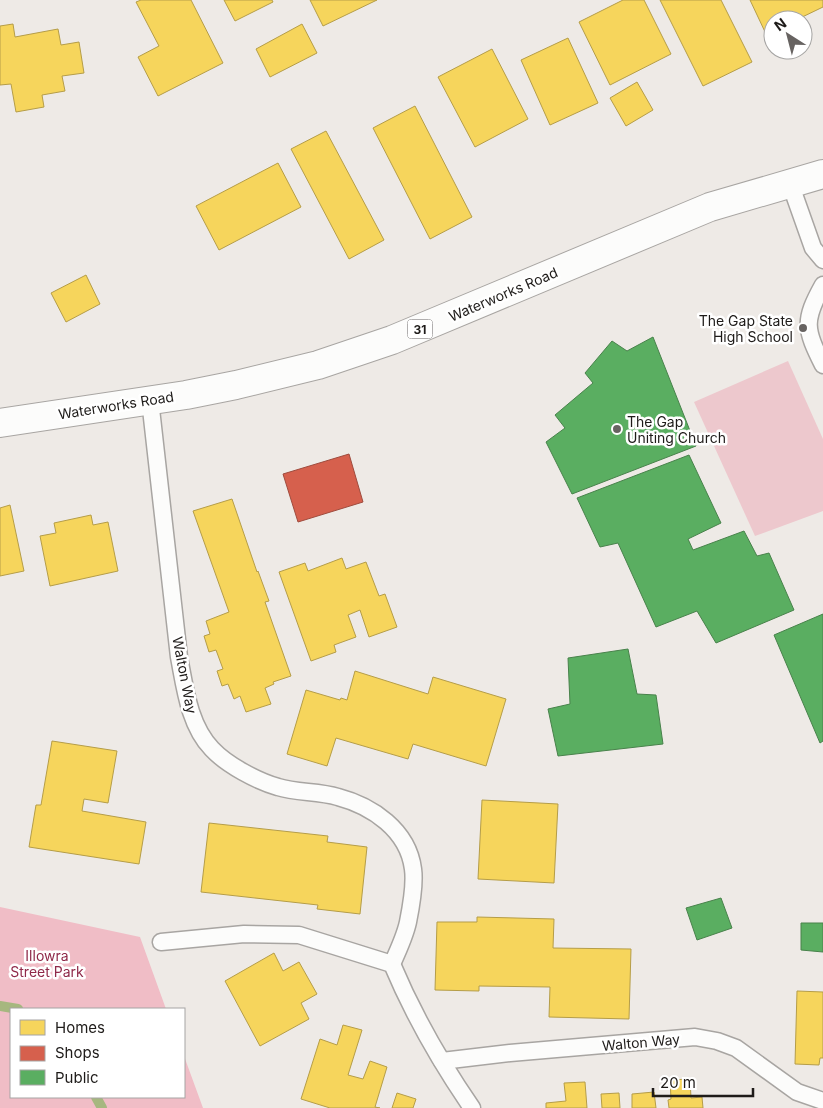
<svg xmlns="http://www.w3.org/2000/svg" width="823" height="1108" font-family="Inter,sans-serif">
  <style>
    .green { fill: #edc8cd }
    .forest { fill: #f0bdc6 }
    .homes { fill: #f6d55c; stroke: #b59d48 }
    .shops { fill: #d6604d; stroke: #9f4b3d }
    .public { fill: #5aae61; stroke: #48824b }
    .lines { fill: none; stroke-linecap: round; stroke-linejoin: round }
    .stream { stroke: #a6b77f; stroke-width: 10 }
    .service-casing { stroke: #a8a5a2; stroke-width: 19 }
    .primary-casing { stroke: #a8a5a2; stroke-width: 30 }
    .service { stroke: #fcfcfb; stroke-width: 16 }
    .primary { stroke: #fcfcfb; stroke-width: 28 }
    .poi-dot { fill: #676361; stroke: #fff; stroke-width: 2 }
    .labels { text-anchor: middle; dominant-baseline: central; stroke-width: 5; stroke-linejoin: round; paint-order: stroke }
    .shield { fill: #fff; stroke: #625f5e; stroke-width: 1 }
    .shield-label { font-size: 12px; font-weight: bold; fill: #1e1b19 }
    .street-label { font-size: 14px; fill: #1e1b19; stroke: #fff }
    .poi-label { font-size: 14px; fill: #1e1b19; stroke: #fff; text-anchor: end }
    .park-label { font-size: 14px; fill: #8f2949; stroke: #fff }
  </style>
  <rect width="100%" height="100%" fill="#eeeae6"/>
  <!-- green -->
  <path class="green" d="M 788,361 L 823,439 L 823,511 L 755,536 L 694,402 Z"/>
  <!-- forest -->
  <path class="forest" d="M 0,907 L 140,937 L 166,1009 L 11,1009 L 11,1097 L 184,1097 L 184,1056 L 203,1108 L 0,1108 Z"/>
  <!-- homes -->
  <g class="homes">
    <path d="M 141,0 L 191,0 L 223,63 L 158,96 L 138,57 L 159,46 L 136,2 Z"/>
    <path d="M 224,0 L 272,0 L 273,2 L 235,21 Z"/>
    <path d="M 310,0 L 377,0 L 323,26 Z"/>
    <path d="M 623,0 L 644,0 L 671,54 L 610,85 L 579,22 Z"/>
    <path d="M 660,0 L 721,0 L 752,62 L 703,86 Z"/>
    <path d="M 750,0 L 823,0 L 823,7 L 796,20 L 773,20 L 773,31 L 766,34 Z"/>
    <path d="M 13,24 L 15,37 L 58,29 L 61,45 L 79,42 L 84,73 L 62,76 L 65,91 L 42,95 L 44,107 L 16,112 L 11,84 L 0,85 L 0,26 Z"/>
    <path d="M 302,24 L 317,53 L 270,77 L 256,49 Z"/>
    <path d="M 568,38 L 598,103 L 550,125 L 521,60 Z"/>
    <path d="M 492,49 L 528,119 L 475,147 L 438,77 Z"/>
    <path d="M 637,82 L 653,110 L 626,126 L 610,98 Z"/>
    <path d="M 415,106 L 472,217 L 430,239 L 373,128 Z"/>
    <path d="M 326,131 L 384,240 L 349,259 L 291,149 Z"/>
    <path d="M 278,163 L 301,207 L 219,250 L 196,206 Z"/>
    <path d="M 86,275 L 100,304 L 66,322 L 51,293 Z"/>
    <path d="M 232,499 L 257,572 L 258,571 L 269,601 L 265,602 L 291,676 L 273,682 L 274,684 L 265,688 L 271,704 L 246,712 L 240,696 L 234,699 L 228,684 L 222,686 L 217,671 L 223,669 L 216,650 L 209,652 L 204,636 L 210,634 L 206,621 L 229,612 L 193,511 Z"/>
    <path d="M 10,505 L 24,571 L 0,576 L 0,508 Z"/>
    <path d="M 91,515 L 93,525 L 108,522 L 118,571 L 50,586 L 40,536 L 56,533 L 54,523 Z"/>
    <path d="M 342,558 L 346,569 L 366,562 L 379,596 L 385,594 L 397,627 L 369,637 L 360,610 L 348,615 L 356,637 L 334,645 L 336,652 L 311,661 L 279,572 L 305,563 L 308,571 Z"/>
    <path d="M 355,671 L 428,694 L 433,677 L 506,699 L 486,766 L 413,744 L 408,759 L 336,738 L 327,766 L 287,754 L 306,690 L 340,700 L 341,698 L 347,700 Z"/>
    <path d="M 52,741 L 117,751 L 108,803 L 84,799 L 82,811 L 146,822 L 139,864 L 29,847 L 36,805 L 41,805 Z"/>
    <path d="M 482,800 L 558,804 L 554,883 L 478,879 Z"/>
    <path d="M 209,823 L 328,836 L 327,842 L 367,847 L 360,914 L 317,909 L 318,905 L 201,892 Z"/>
    <path d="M 477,917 L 554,919 L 553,948 L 631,949 L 629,1019 L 549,1017 L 550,987 L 479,986 L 479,991 L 435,990 L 437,922 L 477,922 Z"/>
    <path d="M 274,953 L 283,971 L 299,962 L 317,994 L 301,1003 L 309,1019 L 260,1046 L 225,981 Z"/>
    <path d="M 797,991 L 823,992 L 823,1058 L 820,1058 L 819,1065 L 795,1064 Z"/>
    <path d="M 343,1025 L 362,1030 L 348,1075 L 363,1079 L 370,1061 L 387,1067 L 375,1107 L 380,1108 L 330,1108 L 301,1099 L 320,1039 L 337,1045 Z"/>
    <path d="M 690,1079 L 691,1098 L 702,1097 L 703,1108 L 669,1108 L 668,1100 L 671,1099 L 670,1080 Z"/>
    <path d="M 585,1082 L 587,1108 L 546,1108 L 546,1103 L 566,1101 L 564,1083 Z"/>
    <path d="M 654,1092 L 656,1108 L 632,1108 L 632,1094 Z"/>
    <path d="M 397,1093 L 416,1099 L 413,1108 L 392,1108 Z"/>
    <path d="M 619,1093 L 620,1108 L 602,1108 L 601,1094 Z"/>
  </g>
  <!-- shops -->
  <path class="shops" d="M 349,454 L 363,502 L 298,522 L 283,474 Z"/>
  <!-- public -->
  <g class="public">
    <path d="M 653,337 L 696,446 L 572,494 L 546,442 L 565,428 L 555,415 L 593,383 L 585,373 L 612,341 L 627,351 Z"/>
    <path d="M 689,455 L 721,523 L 688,539 L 693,550 L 744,531 L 757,556 L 769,553 L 794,610 L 716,643 L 697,611 L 656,627 L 618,543 L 600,547 L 577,498 Z"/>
    <path d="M 823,614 L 823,741 L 820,743 L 774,635 Z"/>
    <path d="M 628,649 L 637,694 L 656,695 L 663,744 L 558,756 L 548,709 L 570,704 L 568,658 Z"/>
    <path d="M 721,898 L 732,928 L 697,940 L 686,908 Z"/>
    <path d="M 801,923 L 823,923 L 823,952 L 801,950 Z"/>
  </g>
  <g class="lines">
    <!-- stream -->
    <g class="stream">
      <path d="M 0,1006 L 18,1009"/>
      <path d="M 96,1097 L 102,1108"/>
    </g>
    <defs>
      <g id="service">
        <path d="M 790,183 L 813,248 L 823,260"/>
        <path d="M 823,285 C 803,321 805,329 823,365"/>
        <path d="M 150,400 L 179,657 C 185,688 189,725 212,749 C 227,765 257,781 278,787 C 297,793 318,791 338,797 C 372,806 408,830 413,869 C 415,883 411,907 408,922 C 405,936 398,951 392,964"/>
        <path d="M 161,942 L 244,934 L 299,935 L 392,964 C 413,1014 441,1063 472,1108"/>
        <path d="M 442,1061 L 510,1053 L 695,1037 L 717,1041 L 736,1048 L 797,1092 L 823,1101"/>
      </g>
      <path id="primary" d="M 0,423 L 186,395 L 236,385 L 318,365 L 392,340 L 710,207 L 823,174"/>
    </defs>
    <!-- service casing -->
    <use href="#service" class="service-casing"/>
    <!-- primary casing -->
    <use href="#primary" class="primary-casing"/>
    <!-- service -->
    <use href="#service" class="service"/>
    <!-- primary -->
    <use href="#primary" class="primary"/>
  </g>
  <!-- markers -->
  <g class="poi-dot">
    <circle cx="803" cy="328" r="5"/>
    <circle cx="617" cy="429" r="5"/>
  </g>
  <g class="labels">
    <!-- shield labels -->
    <rect class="shield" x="407.5" y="319.5" width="25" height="19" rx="4"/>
    <g class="shield-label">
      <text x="420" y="329">31</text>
    </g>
    <!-- street labels -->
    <g class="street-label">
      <text transform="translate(503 294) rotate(-23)">Waterworks Road</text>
      <text transform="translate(116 405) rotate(-9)">Waterworks Road</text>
      <text transform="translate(185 675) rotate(79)">Walton Way</text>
      <text transform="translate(641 1042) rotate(-5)">Walton Way</text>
    </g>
    <!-- poi labels -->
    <g class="poi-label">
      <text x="793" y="320">The Gap State<tspan x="793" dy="16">High School</tspan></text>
      <text x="627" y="421" text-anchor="start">The Gap<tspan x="627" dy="16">Uniting Church</tspan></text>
    </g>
    <!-- park labels -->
    <g class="park-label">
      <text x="47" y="955">Illowra<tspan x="47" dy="16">Street Park</tspan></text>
    </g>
  </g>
  <!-- legend -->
  <rect x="10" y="1008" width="175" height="90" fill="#ffffff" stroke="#a5a4a3"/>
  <rect x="20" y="1020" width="25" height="15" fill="#f6d55c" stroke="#a5a4a3"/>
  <text x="55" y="1033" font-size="15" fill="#1e1b19">Homes</text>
  <rect x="20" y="1046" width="25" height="15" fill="#d6604d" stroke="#a5a4a3"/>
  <text x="55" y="1058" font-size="15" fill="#1e1b19">Shops</text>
  <rect x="20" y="1070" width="25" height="15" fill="#5aae61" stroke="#a5a4a3"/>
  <text x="55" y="1083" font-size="15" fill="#1e1b19">Public</text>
  <!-- north arrow -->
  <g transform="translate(788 35) rotate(324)"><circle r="24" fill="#ffffff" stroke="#a5a4a3"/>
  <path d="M0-4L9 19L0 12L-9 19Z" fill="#676361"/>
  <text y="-8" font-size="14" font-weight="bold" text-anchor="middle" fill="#1e1b19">N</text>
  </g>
  <!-- scale -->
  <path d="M653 1088v8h100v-8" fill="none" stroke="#1e1b19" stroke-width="2.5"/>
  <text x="660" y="1088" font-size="15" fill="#1e1b19" stroke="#ffffff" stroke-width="4" paint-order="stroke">20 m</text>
</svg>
